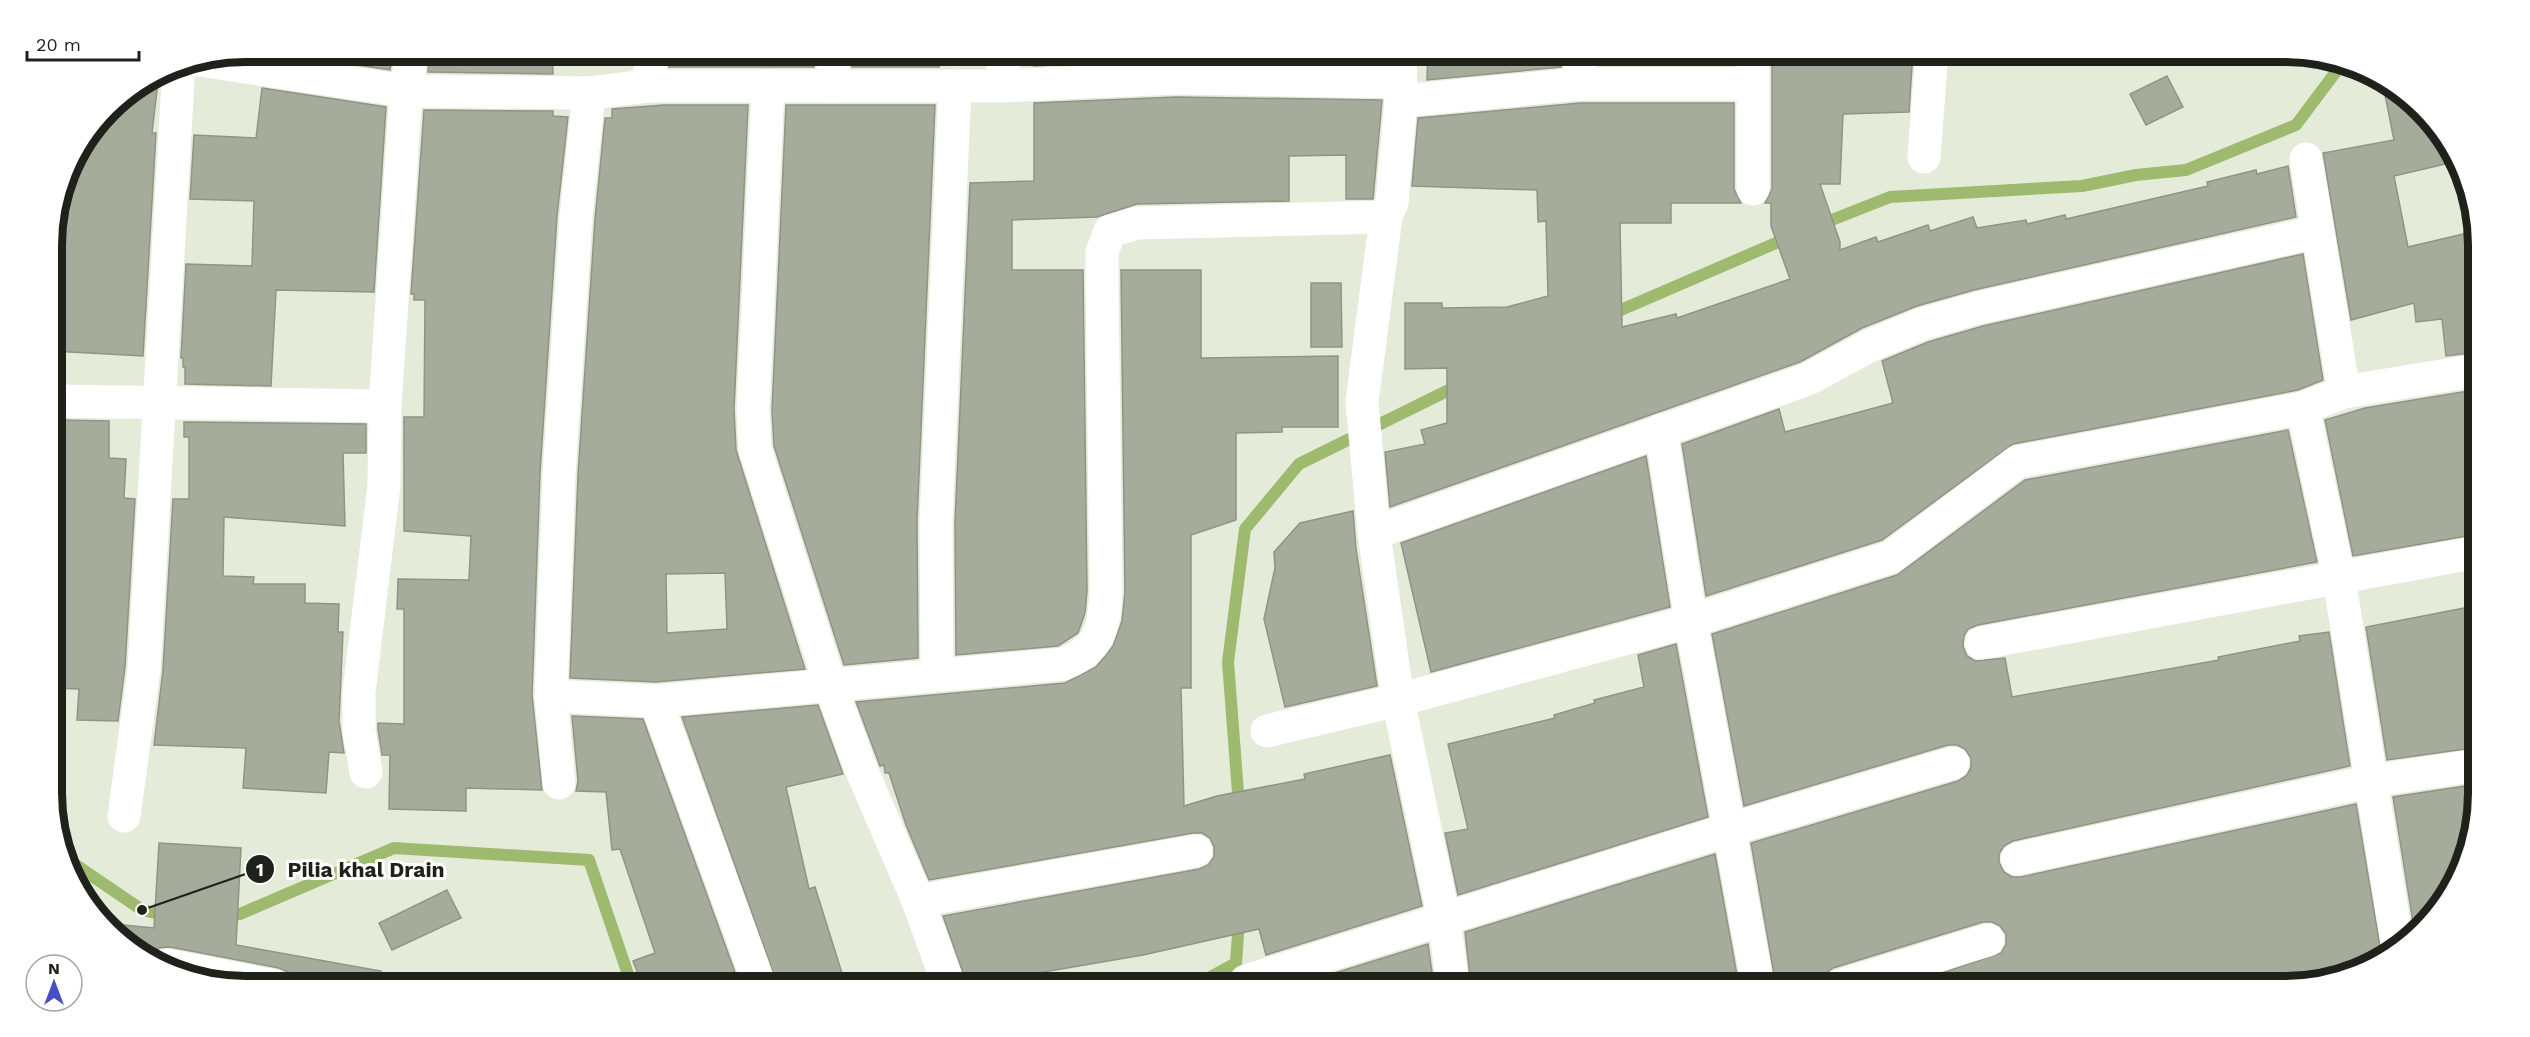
<svg xmlns="http://www.w3.org/2000/svg" width="2530" height="1037" font-family="'Work Sans',sans-serif">
  <style>
    .lines { fill: none; stroke-linecap: round; stroke-linejoin: round }
    .stream { stroke: #9eba6e; stroke-width: 12 }
    .building { fill: #a6ac9c; stroke: #8f9585; stroke-width: 1.5; fill-rule: evenodd }
    .minor { stroke: #fff; stroke-width: 33 }
    .rim { fill: none; stroke: #1f211b; stroke-width: 8 }
    .leader { fill: none; stroke: #1f211b; stroke-width: 2 }
    .callout-dot { fill: #1f211b; stroke: #fff; stroke-width: 2 }
    .mark-label { font-size: 18px; text-anchor: middle; font-weight: bold; fill: #fff }
    .callout-label { font-size: 21px; text-anchor: middle; font-weight: bold; fill: #1f211b; stroke: #fff; stroke-width: 6; stroke-linejoin: round; paint-order: stroke }
  </style>
  <rect width="100%" height="100%" fill="#e4ebd9"/>
  <g class="lines">
    <!-- stream -->
    <g class="stream">
      <path d="M 1819,225 L 1890,197 L 2082,186 L 2136,175 L 2186,170 L 2296,125 L 2344,61"/>
      <path d="M 1607,316 L 1792,236"/>
      <path d="M 1239,806 L 1228,662 L 1245,529 L 1299,464 L 1461,384"/>
      <path d="M 70,861 L 142,910 L 168,916"/>
      <path d="M 221,916 L 240,914 L 394,848 L 589,860 L 632,986"/>
      <path d="M 1194,986 L 1236,963 L 1239,920"/>
    </g>
  </g>
  <!-- building -->
  <g class="building">
    <path d="M 352,51 L 393,51 L 390,70 L 351,64 Z"/>
    <path d="M 430,51 L 552,51 L 553,74 L 428,72 Z"/>
    <path d="M 670,51 L 815,51 L 814,67 L 669,67 Z"/>
    <path d="M 853,51 L 939,51 L 939,67 L 852,67 Z"/>
    <path d="M 1034,51 L 1368,51 L 1368,63 L 1176,59 L 1034,66 Z"/>
    <path d="M 1428,51 L 1562,51 L 1561,67 L 1427,80 Z"/>
    <path d="M 1600,51 L 1734,51 L 1734,65 L 1599,65 Z"/>
    <path d="M 1772,51 L 1913,51 L 1909,112 L 1843,114 L 1840,184 L 1820,184 L 1840,242 L 1840,250 L 1876,237 L 1878,242 L 1928,225 L 1930,231 L 1973,217 L 1977,228 L 2026,220 L 2027,224 L 2065,215 L 2066,219 L 2208,186 L 2207,182 L 2256,170 L 2257,174 L 2288,166 L 2296,217 L 1974,290 L 1917,306 L 1862,328 L 1800,362 L 1390,507 L 1385,452 L 1425,444 L 1421,430 L 1447,423 L 1447,368 L 1405,369 L 1405,303 L 1442,303 L 1442,308 L 1507,307 L 1548,296 L 1546,221 L 1538,222 L 1537,190 L 1412,186 L 1418,118 L 1580,103 L 1734,103 L 1734,189 L 1741,203 L 1671,203 L 1671,223 L 1620,223 L 1622,327 L 1676,314 L 1677,318 L 1790,279 L 1771,226 L 1771,203 L 1765,203 L 1772,189 Z"/>
    <path d="M 159,73 L 152,133 L 156,133 L 143,356 L 52,351 L 51,231 L 71,159 L 117,99 Z"/>
    <path d="M 2167,76 L 2183,107 L 2146,125 L 2130,94 Z"/>
    <path d="M 2382,80 L 2403,91 L 2439,126 L 2454,162 L 2394,176 L 2408,247 L 2472,232 L 2477,258 L 2478,352 L 2446,356 L 2442,319 L 2416,322 L 2414,303 L 2351,320 L 2323,153 L 2394,140 Z"/>
    <path d="M 262,88 L 386,107 L 374,292 L 276,290 L 271,386 L 185,384 L 185,367 L 183,367 L 183,358 L 181,358 L 186,264 L 252,266 L 254,201 L 190,199 L 194,135 L 256,138 Z"/>
    <path d="M 1176,97 L 1382,100 L 1373,199 L 1346,199 L 1346,155 L 1289,156 L 1289,201 L 1137,204 L 1097,217 L 1012,220 L 1012,270 L 1083,270 L 1087,591 L 1085,613 L 1078,633 L 1058,646 L 956,655 L 955,522 L 970,183 L 1034,181 L 1034,103 Z"/>
    <path d="M 664,105 L 748,105 L 734,409 L 736,450 L 805,669 L 656,682 L 570,678 L 578,475 L 595,219 L 605,118 L 612,118 L 612,109 ZM 725,573 L 727,629 L 667,633 L 666,574 Z"/>
    <path d="M 786,105 L 935,105 L 917,521 L 918,658 L 844,665 L 774,446 L 772,410 Z"/>
    <path d="M 424,110 L 553,111 L 553,116 L 568,117 L 557,216 L 540,473 L 532,695 L 542,790 L 466,788 L 466,811 L 389,809 L 390,755 L 382,755 L 378,729 L 378,723 L 404,724 L 404,609 L 397,609 L 398,579 L 469,580 L 471,536 L 404,531 L 404,417 L 424,417 L 425,300 L 414,300 L 414,294 L 411,294 Z"/>
    <path d="M 2303,254 L 2323,380 L 2298,390 L 2013,444 L 1882,540 L 1706,596 L 1682,444 L 1779,409 L 1785,432 L 1893,403 L 1882,361 L 1928,342 L 1983,326 Z"/>
    <path d="M 1121,270 L 1201,270 L 1201,358 L 1338,356 L 1338,427 L 1282,427 L 1282,432 L 1236,433 L 1236,520 L 1191,535 L 1191,688 L 1181,688 L 1184,806 L 1217,796 L 1305,779 L 1304,774 L 1390,755 L 1422,906 L 1266,955 L 1259,929 L 1143,955 L 1015,977 L 1015,980 L 967,984 L 943,916 L 1199,869 L 1208,865 L 1214,857 L 1214,847 L 1210,838 L 1202,833 L 1193,833 L 929,880 L 906,825 L 889,773 L 885,773 L 884,765 L 880,766 L 856,702 L 1065,683 L 1096,667 L 1113,646 L 1122,621 L 1125,592 Z"/>
    <path d="M 1311,283 L 1341,283 L 1342,347 L 1311,347 Z"/>
    <path d="M 2474,390 L 2478,410 L 2478,534 L 2353,556 L 2325,420 L 2365,408 Z"/>
    <path d="M 60,420 L 109,421 L 109,458 L 126,459 L 124,498 L 135,499 L 125,667 L 118,721 L 77,720 L 79,689 L 54,688 L 53,534 L 55,534 Z"/>
    <path d="M 184,422 L 366,424 L 366,453 L 343,453 L 345,526 L 224,517 L 223,576 L 254,577 L 253,584 L 305,584 L 305,603 L 339,604 L 338,632 L 343,632 L 339,721 L 344,753 L 329,752 L 326,793 L 243,788 L 246,748 L 154,745 L 163,670 L 173,499 L 189,499 L 189,437 L 184,437 Z"/>
    <path d="M 2288,430 L 2317,562 L 1978,625 L 1968,629 L 1964,636 L 1963,646 L 1967,656 L 1975,661 L 2005,658 L 2012,697 L 2219,660 L 2218,657 L 2300,641 L 2299,636 L 2329,632 L 2350,766 L 2013,841 L 2004,846 L 1999,854 L 1999,862 L 2004,872 L 2012,877 L 2021,877 L 2356,804 L 2382,958 L 2358,970 L 2357,965 L 2250,986 L 1904,986 L 2001,953 L 2006,944 L 2006,934 L 2000,926 L 1992,922 L 1983,922 L 1833,968 L 1825,974 L 1821,986 L 1776,986 L 1751,843 L 1958,781 L 1967,775 L 1971,767 L 1971,758 L 1965,749 L 1957,745 L 1948,745 L 1744,806 L 1712,634 L 1897,575 L 2025,480 Z"/>
    <path d="M 1646,456 L 1670,607 L 1431,672 L 1401,543 Z"/>
    <path d="M 1353,511 L 1356,549 L 1377,686 L 1285,707 L 1264,619 L 1275,568 L 1274,552 L 1300,523 Z"/>
    <path d="M 2475,606 L 2478,624 L 2479,747 L 2387,760 L 2366,627 Z"/>
    <path d="M 1676,644 L 1708,817 L 1458,895 L 1445,833 L 1468,829 L 1448,744 L 1555,718 L 1554,715 L 1595,703 L 1594,700 L 1644,687 L 1638,655 Z"/>
    <path d="M 818,705 L 843,774 L 786,787 L 809,889 L 815,887 L 846,986 L 778,986 L 682,717 Z"/>
    <path d="M 572,716 L 643,719 L 740,986 L 643,986 L 633,961 L 655,953 L 620,849 L 612,850 L 606,792 L 576,791 L 578,781 Z"/>
    <path d="M 2479,784 L 2469,855 L 2439,910 L 2415,935 L 2393,797 Z"/>
    <path d="M 159,843 L 241,848 L 236,945 L 381,971 L 379,986 L 293,986 L 288,972 L 279,968 L 170,947 L 159,948 L 151,955 L 103,923 L 154,928 Z"/>
    <path d="M 1715,854 L 1739,986 L 1471,986 L 1465,932 Z"/>
    <path d="M 447,890 L 461,918 L 392,950 L 379,923 Z"/>
    <path d="M 1428,944 L 1434,986 L 1293,986 Z"/>
  </g>
  <g class="lines">
    <!-- minor -->
    <g class="minor">
      <path d="M 1400,51 L 1401,101 L 1392,202 L 1386,217 L 1362,402 L 1374,533 L 1398,700 L 1444,919 L 1453,986"/>
      <path d="M 1753,51 L 1753,189"/>
      <path d="M 199,60 L 406,91 L 589,93 L 648,86 L 1002,86 L 1176,78 L 1399,82"/>
      <path d="M 1579,84 L 1581,51"/>
      <path d="M 648,86 L 652,51"/>
      <path d="M 768,86 L 753,410 L 755,449 L 831,687 L 859,764 L 918,901 L 949,986"/>
      <path d="M 832,86 L 834,51"/>
      <path d="M 1002,86 L 1004,51"/>
      <path d="M 1401,101 L 1579,84 L 1751,84"/>
      <path d="M 1924,157 L 1932,51"/>
      <path d="M 2306,159 L 2344,392"/>
      <path d="M 52,401 L 385,406"/>
      <path d="M 2303,408 L 2339,578 L 2398,949"/>
      <path d="M 1661,430 L 1691,621 L 1758,986"/>
      <path d="M 1374,533 L 1808,379 L 1871,345 L 1922,324 L 1978,308 L 2316,232"/>
      <path d="M 1981,643 L 2478,552"/>
      <path d="M 937,674 L 936,522 L 955,86"/>
      <path d="M 551,696 L 656,701 L 1063,664 C 1100,650 1104,628 1106,592 L 1102,284 L 1102,252 L 1110,231 L 1137,223 L 1386,217"/>
      <path d="M 656,701 L 760,986"/>
      <path d="M 1267,731 L 1398,700 L 1691,621 L 1891,557 L 2017,462 L 2303,408 L 2344,392 L 2478,370"/>
      <path d="M 366,772 L 359,731 L 359,692 L 384,485 L 385,406 L 406,91 L 412,51"/>
      <path d="M 559,783 L 551,696 L 559,474 L 576,217 L 589,93"/>
      <path d="M 124,816 L 144,669 L 179,64"/>
      <path d="M 2017,859 L 2371,781 L 2479,765"/>
      <path d="M 918,901 L 1196,851"/>
      <path d="M 166,965 L 275,986"/>
      <path d="M 1246,981 L 1728,830 L 1953,763"/>
      <path d="M 1839,986 L 1988,940"/>
    </g>
  </g>
  <!-- crop -->
  <path d="M0 0H2530V1037H0ZM245 62H2285A183 183 0 0 1 2468 245V793A183 183 0 0 1 2285 976H245A183 183 0 0 1 62 793V245A183 183 0 0 1 245 62Z" fill="#fff" fill-rule="evenodd"/>
  <path class="rim" d="M245 62H2285A183 183 0 0 1 2468 245V793A183 183 0 0 1 2285 976H245A183 183 0 0 1 62 793V245A183 183 0 0 1 245 62Z"/>
  <!-- callouts -->
  <path class="leader" d="M142 910L260 869"/>
  <g class="callout-dot">
    <circle cx="142" cy="910" r="6"/>
    <circle cx="260" cy="869" r="15"/>
  </g>
  <g class="mark-label">
    <text x="260" y="876">1</text>
  </g>
  <g class="callout-label">
    <text x="366" y="877">Pilia khal Drain</text>
  </g>
  <!-- north arrow -->
  <g transform="translate(54 983)"><circle r="28" fill="#ffffff" stroke="#a5a6a4" stroke-width="1.5"/>
  <path d="M0-4.5L10 22L0 15L-10 22Z" fill="#474dc3"/>
  <text y="-9" font-size="16" font-weight="bold" text-anchor="middle" fill="#1f211b">N</text>
  </g>
  <!-- scale -->
  <path d="M27 51v9h112v-9" fill="none" stroke="#1f211b" stroke-width="3"/>
  <text x="36" y="51" font-size="18" fill="#1f211b" stroke="#ffffff" stroke-width="4.5" paint-order="stroke">20 m</text>
</svg>
